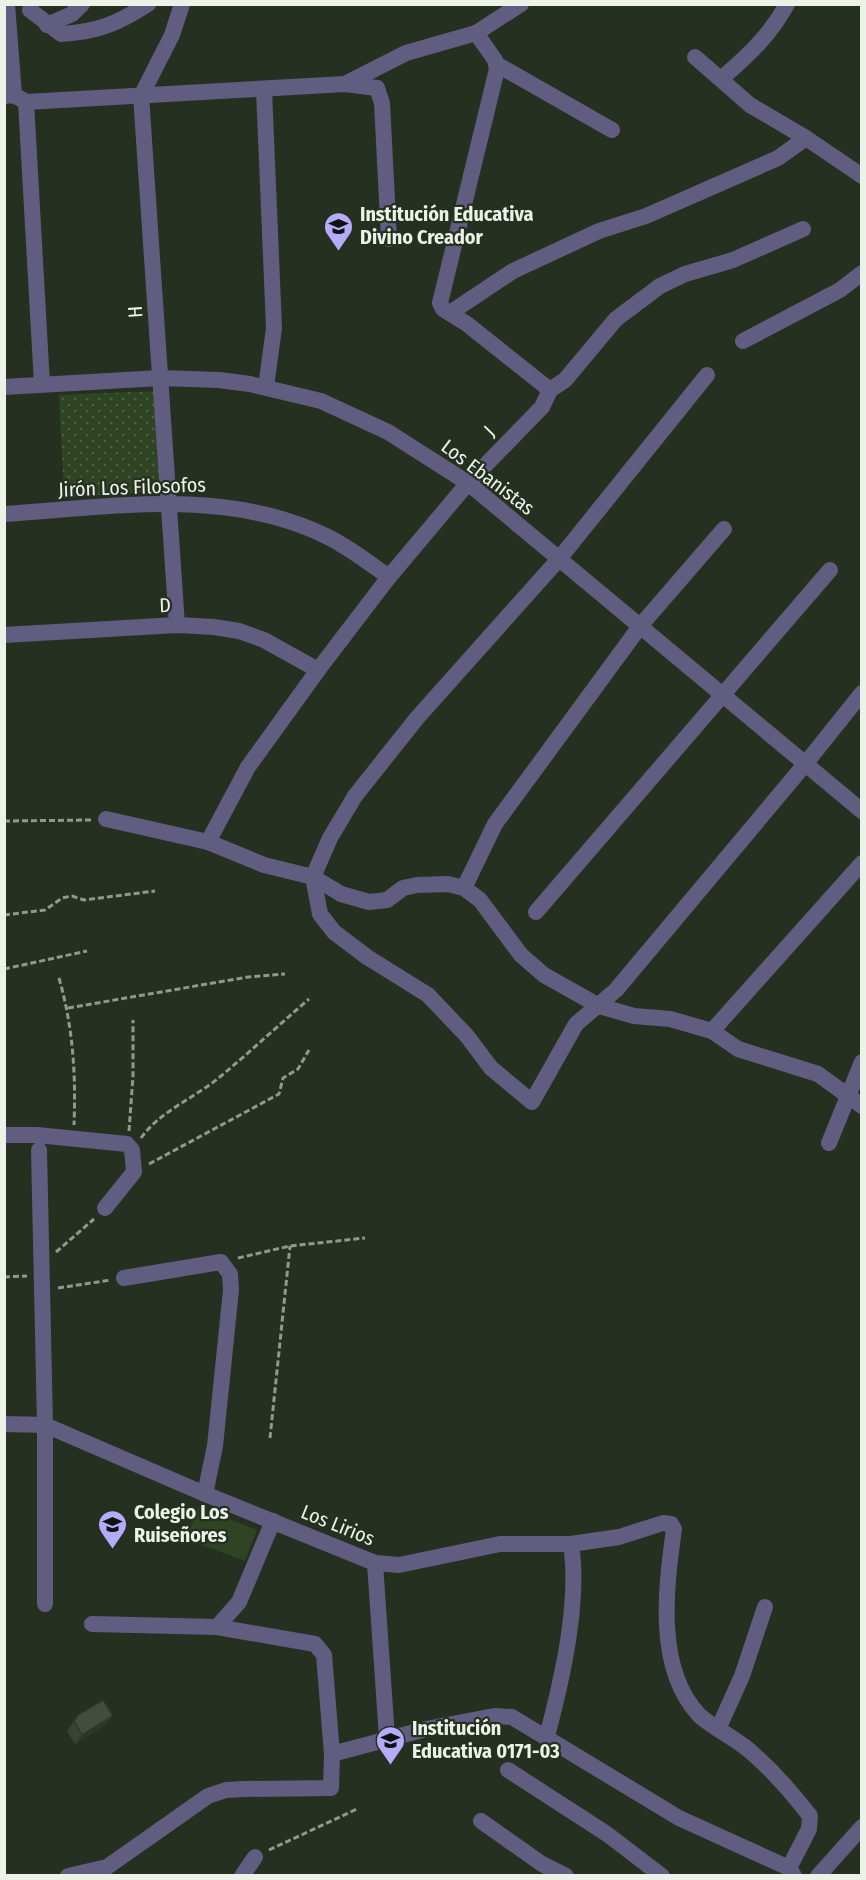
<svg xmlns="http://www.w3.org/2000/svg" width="866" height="1880" font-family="'Fira Sans Condensed',sans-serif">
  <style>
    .grass { fill: url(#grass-dots) }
    .garden { fill: #2f4422 }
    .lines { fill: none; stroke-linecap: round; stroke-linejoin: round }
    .path { stroke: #91988c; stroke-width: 3; stroke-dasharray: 6 3; stroke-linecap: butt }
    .minor { stroke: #605d81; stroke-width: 16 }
    .wall { fill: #3a4234 }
    .shaded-wall { fill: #2f362b }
    .building { fill: #434d3d; stroke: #2f362b; stroke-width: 1.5 }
    .labels { text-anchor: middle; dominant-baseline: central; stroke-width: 4.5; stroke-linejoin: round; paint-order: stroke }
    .poi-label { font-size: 20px; font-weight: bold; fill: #ecf2e8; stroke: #263020; text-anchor: start }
    .street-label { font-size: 20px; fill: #ecf2e8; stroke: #263020 }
  </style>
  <defs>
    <pattern id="grass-dots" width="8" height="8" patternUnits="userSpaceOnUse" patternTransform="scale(1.5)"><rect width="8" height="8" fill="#2f4422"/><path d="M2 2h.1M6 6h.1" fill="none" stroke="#4d5f42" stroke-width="1.8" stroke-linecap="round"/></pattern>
  </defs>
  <rect width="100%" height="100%" fill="#263020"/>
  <!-- grass -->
  <path class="grass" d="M 159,391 L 166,491 L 64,497 L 59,395 Z"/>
  <!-- garden -->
  <path class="garden" d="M 198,1507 L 257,1530 L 245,1561 L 186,1539 Z"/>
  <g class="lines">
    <!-- path -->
    <g class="path">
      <path d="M 4,821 L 92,820"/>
      <path d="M 4,915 L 45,910 L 62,898 L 72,896 L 84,900 L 155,891"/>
      <path d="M 4,969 L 87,951"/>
      <path d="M 59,978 C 73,1027 76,1074 74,1125"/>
      <path d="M 68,1008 L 248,977 L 285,974"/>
      <path d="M 129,1131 L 133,1076 L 133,1020"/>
      <path d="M 141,1138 C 160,1111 195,1098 221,1076 C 251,1051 280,1024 309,999"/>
      <path d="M 149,1164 L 279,1094 L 283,1078 L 298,1069 L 309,1050"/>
      <path d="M 56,1252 L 94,1219"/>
      <path d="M 238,1258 L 290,1246 L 365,1238"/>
      <path d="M 4,1277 L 27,1276"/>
      <path d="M 58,1288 L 111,1280"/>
      <path d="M 270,1438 L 290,1246"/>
      <path d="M 269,1850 L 357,1809"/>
    </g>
    <!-- minor -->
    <g class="minor">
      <path d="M 7,4 L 14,95"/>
      <path d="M 30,10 L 61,34 C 97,32 117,24 148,4"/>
      <path d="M 47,25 L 72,14 L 82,4"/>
      <path d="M 476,33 L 495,60 L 497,69 L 440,303 L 443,309 L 467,324 L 550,390"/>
      <path d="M 695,57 L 750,105 L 806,138 L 862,176"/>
      <path d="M 496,64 L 612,130"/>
      <path d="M 722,78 C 748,56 771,34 787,4"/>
      <path d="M 345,84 L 406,53 L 476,33 L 521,4"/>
      <path d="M 264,90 L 274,328 L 266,387"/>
      <path d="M 4,96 L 14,95 L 26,102 L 345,84 L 377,88 L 382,103 L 389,239"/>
      <path d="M 26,102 L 42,384"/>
      <path d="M 450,313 L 513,271 L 599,231 L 646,216 L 778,158 L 806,138"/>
      <path d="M 743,341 L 840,290 L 862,273"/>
      <path d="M 707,375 L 559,559 L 417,718 L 355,796 L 330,838 L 313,877 L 320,914 L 334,932 L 367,957 L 428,995 L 467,1036 L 491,1068 L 532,1102 L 576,1024 L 616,990 L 806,763 L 862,693"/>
      <path d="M 4,387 L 160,378 L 219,380 L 250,384 L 321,401 L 388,432 L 468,483 L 862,811"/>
      <path d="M 550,390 L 565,380 L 616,319 L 660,286 L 685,274 L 733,260 L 803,229"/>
      <path d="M 4,514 C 111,507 228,487 328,537 C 350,548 369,563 389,577"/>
      <path d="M 177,625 L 141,96 L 172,35 L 182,4"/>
      <path d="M 4,635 L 177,625 L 214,627 L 239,631 L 264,640 L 318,670"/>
      <path d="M 106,819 L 208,842 L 264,865 L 313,877 L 341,894 L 369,902 L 387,900 L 403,888 L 417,885 L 448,884 L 464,888 L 480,900 L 521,955 L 544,975 L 599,1006 L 634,1016 L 670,1019 L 712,1031 L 738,1049 L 818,1074 L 862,1106"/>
      <path d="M 208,842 L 248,767 L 318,670 L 389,577 L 468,483 L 542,407 L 550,390"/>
      <path d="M 464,888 L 495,824 L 641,625 L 724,529"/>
      <path d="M 536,912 L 830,570"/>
      <path d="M 712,1031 L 862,863"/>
      <path d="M 4,1135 L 37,1135 L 127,1144 L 132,1150 L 134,1172 L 105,1208"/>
      <path d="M 829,1143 L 862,1062"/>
      <path d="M 39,1150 L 45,1425 L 45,1604"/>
      <path d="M 124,1278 L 221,1262 L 230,1274 L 231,1290 L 215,1446 L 205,1494"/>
      <path d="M 4,1424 L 45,1425 L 205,1494 L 375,1563 L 399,1565 L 500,1544 L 571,1544 L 619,1537 L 663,1523 L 671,1524 L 674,1529 C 666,1587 655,1668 699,1715 C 710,1726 737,1739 751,1752 C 773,1771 793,1794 810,1816 L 809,1829 L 789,1868"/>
      <path d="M 375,1563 L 387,1738"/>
      <path d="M 217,1627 L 239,1602 L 273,1521"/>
      <path d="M 719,1727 L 742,1676 L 765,1607"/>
      <path d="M 547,1736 C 562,1680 580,1602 571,1544"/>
      <path d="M 332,1754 L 426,1729 L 494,1716 L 512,1717 L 679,1818 L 789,1868 L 794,1876"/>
      <path d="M 508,1770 L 607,1834 L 662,1876"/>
      <path d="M 481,1821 L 542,1864 L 566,1876"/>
      <path d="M 68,1876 L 107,1867 L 208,1796 L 226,1790 L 244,1789 L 331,1788 L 332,1754 L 324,1655 L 315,1644 L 217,1627 L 92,1624"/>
      <path d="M 242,1876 L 255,1857"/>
      <path d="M 818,1876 L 862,1827"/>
    </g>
  </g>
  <!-- wall -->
  <path class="wall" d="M 78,1715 L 106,1725 L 75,1744 L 67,1731 Z"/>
  <!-- shaded-wall -->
  <path class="shaded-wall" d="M 113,1716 L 106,1725 L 75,1744 L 82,1735 Z"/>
  <!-- building -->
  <path class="building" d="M 103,1700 L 113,1716 L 82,1735 L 74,1721 L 78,1715 Z"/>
  <!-- icons -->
  <defs>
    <symbol id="school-pin" viewBox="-11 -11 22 30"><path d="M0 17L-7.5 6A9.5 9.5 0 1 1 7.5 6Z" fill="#b4acf9" stroke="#263020"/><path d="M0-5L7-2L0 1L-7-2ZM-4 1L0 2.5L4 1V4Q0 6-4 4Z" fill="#111"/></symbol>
  </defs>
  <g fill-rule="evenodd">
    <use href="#school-pin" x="322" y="210" width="33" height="45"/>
    <use href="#school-pin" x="96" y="1508" width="33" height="45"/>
    <use href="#school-pin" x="374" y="1724" width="33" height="45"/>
  </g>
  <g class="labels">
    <!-- poi labels -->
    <g class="poi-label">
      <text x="360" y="214">Institución Educativa<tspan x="360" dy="23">Divino Creador</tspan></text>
      <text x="134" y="1512">Colegio Los<tspan x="134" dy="23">Ruiseñores</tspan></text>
      <text x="412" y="1728">Institución<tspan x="412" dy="23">Educativa 0171-03</tspan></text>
    </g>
    <!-- street labels -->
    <g class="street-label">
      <text transform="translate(135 312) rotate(-94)">H</text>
      <text transform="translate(489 431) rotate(-46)">J</text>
      <text transform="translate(488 477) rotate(37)">Los Ebanistas</text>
      <text transform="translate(132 487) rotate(-2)">Jirón Los Filosofos</text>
      <text transform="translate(165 605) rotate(-2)">D</text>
      <text transform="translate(338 1525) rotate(22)">Los Lirios</text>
    </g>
  </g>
  <!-- border -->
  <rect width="866" height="1880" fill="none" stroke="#ecf2e8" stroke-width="12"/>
</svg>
